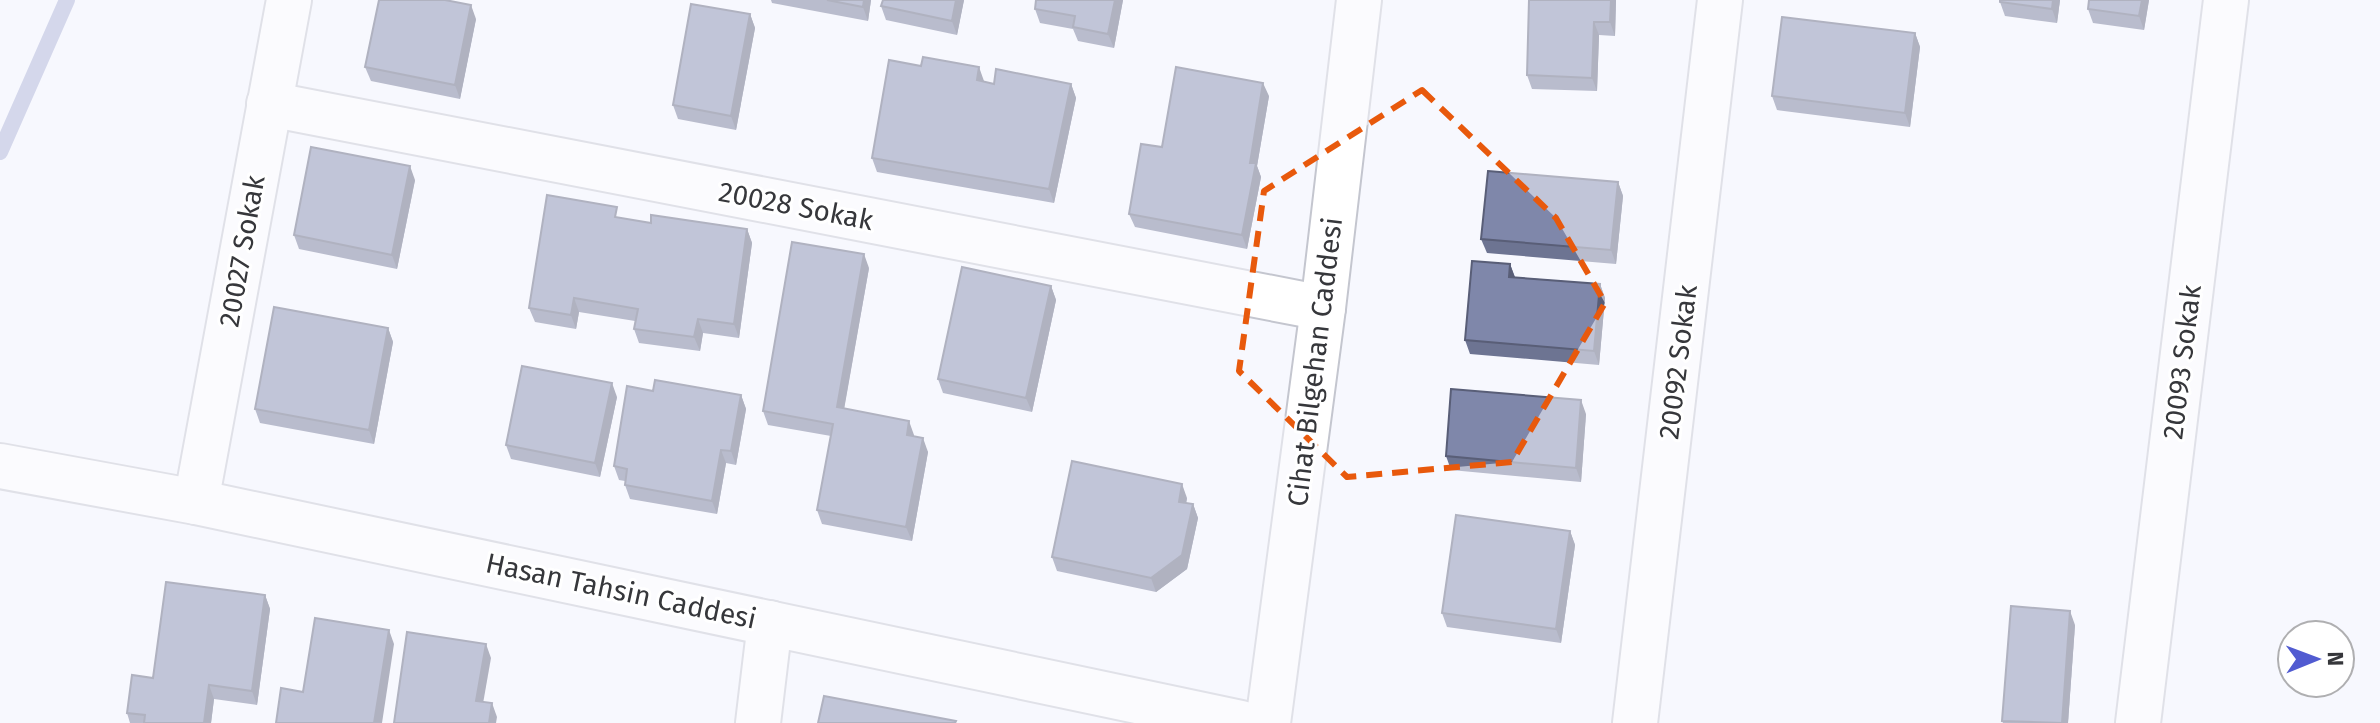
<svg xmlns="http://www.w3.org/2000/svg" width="2380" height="723" font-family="'Fira Sans',sans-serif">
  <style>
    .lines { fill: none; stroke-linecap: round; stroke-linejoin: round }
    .stream { stroke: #a8b0d6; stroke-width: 16 }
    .street-casing { stroke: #c4c6cf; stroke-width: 48 }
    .secondary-casing { stroke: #c4c6cf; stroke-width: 48 }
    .street { stroke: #fff; stroke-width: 44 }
    .secondary { stroke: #fff; stroke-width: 44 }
    .wall { fill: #6d7492 }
    .shaded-wall { fill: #595e77 }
    .building { fill: #7f87aa; stroke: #595e77; stroke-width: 2 }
    .marked { fill: none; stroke: #e8590c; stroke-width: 6; stroke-dasharray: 16 10; stroke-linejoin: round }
    .labels { text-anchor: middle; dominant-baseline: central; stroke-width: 6; stroke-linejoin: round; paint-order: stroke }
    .street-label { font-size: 28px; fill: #36373b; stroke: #fff }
  </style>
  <rect width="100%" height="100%" fill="#f7f8fe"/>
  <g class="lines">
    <!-- stream -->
    <path class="stream" d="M 0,152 L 67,0"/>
    <defs>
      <g id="street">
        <path d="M 269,104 L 1323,308"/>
        <path d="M 196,502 L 289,0"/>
        <path d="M 758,723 L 770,623"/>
        <path d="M 1635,723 L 1720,0"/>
        <path d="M 2138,723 L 2226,0"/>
      </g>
      <g id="secondary">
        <path d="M 0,466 L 196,502 L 1241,723"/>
        <path d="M 1268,723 L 1323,308 L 1359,0"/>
      </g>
    </defs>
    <!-- street casing -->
    <use href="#street" class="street-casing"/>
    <!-- secondary casing -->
    <use href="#secondary" class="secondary-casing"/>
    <!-- street -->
    <use href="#street" class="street"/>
    <!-- secondary -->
    <use href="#secondary" class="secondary"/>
  </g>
  <!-- wall -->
  <g class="wall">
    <path d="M 771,0 L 871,0 L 868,21 L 772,3 Z"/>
    <path d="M 883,0 L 964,0 L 957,35 L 886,20 L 881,6 Z"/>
    <path d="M 1036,0 L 1123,0 L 1114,48 L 1078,41 L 1073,29 L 1040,23 L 1035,9 Z"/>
    <path d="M 1616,0 L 1615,36 L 1599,35 L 1597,91 L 1532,89 L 1527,75 Z"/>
    <path d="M 2060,0 L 2057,23 L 2005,16 L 2000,2 Z"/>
    <path d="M 2149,0 L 2144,30 L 2093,23 L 2088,9 Z"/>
    <path d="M 750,14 L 755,28 L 736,130 L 678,119 L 673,105 Z"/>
    <path d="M 476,19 L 460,99 L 371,81 L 365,67 Z"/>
    <path d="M 1915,33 L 1920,47 L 1910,127 L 1777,110 L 1772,96 Z"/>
    <path d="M 984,81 L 984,82 L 994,84 L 1071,84 L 1076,98 L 1054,203 L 877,172 L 872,158 Z"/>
    <path d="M 1269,96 L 1257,166 L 1261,177 L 1247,249 L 1135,227 L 1129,214 L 1162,147 Z"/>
    <path d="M 415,180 L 397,269 L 299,249 L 294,235 Z"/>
    <path d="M 1618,182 L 1623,196 L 1616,264 L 1487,253 L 1481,239 Z"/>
    <path d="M 621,218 L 651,223 L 747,229 L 752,243 L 739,338 L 703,333 L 700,351 L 639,343 L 634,329 L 635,321 L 579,312 L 576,329 L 535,322 L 529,308 Z"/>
    <path d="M 1510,264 L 1515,277 L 1600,284 L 1605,298 L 1599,365 L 1470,354 L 1465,340 Z"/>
    <path d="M 869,268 L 844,408 L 914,435 L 914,437 L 928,452 L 912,541 L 822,524 L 817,510 L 831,436 L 768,425 L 763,411 Z"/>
    <path d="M 1051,286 L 1056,300 L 1032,412 L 943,393 L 938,379 Z"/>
    <path d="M 388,328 L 393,342 L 374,444 L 260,423 L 255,409 Z"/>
    <path d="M 653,391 L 741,395 L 746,409 L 736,465 L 726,463 L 717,514 L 630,499 L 625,485 L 625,481 L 619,480 L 614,466 Z"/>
    <path d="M 617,397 L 600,477 L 511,459 L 506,445 Z"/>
    <path d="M 1586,414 L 1581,482 L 1451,470 L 1446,456 Z"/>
    <path d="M 1187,498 L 1186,503 L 1193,504 L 1198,518 L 1187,569 L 1156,592 L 1057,571 L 1052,557 Z"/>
    <path d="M 1570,531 L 1575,545 L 1561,643 L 1447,627 L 1442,613 Z"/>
    <path d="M 265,595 L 270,609 L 257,705 L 214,699 L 211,723 L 130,723 L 127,713 L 153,678 Z"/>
    <path d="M 2075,625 L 2068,723 L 2003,723 L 2002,721 Z"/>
  </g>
  <!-- shaded-wall -->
  <g class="shaded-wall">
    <path d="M 864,0 L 871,0 L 868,21 L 863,7 Z"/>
    <path d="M 956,0 L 964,0 L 957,35 L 952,21 Z"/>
    <path d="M 1115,0 L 1123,0 L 1114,48 L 1108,34 Z"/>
    <path d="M 1611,0 L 1616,0 L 1615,36 L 1610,22 Z"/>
    <path d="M 2053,0 L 2060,0 L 2057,23 L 2052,9 Z"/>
    <path d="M 2142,0 L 2149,0 L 2144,30 L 2139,16 Z"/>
    <path d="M 471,5 L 476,19 L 460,99 L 455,85 Z"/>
    <path d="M 750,14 L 755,28 L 736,130 L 731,116 Z"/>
    <path d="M 1594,22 L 1599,35 L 1597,91 L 1592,78 Z"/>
    <path d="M 1915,33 L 1920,47 L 1910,127 L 1905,113 Z"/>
    <path d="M 979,67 L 984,81 L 982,94 L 977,80 Z"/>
    <path d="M 1263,83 L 1269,96 L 1257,166 L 1261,177 L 1247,249 L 1242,235 L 1250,163 Z"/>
    <path d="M 1071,84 L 1076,98 L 1054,203 L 1049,189 Z"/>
    <path d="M 410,166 L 415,180 L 397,269 L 392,255 Z"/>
    <path d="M 1618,182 L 1623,196 L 1616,264 L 1611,250 Z"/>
    <path d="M 747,229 L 752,243 L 739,338 L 734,324 Z"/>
    <path d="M 864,254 L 869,268 L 842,421 L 837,407 Z"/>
    <path d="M 1510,264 L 1515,278 L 1509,277 Z"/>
    <path d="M 1600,284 L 1605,298 L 1599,365 L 1594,351 Z"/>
    <path d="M 1051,286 L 1056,300 L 1032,412 L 1026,398 Z"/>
    <path d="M 574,298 L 579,312 L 576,329 L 571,315 Z"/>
    <path d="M 698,319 L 703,333 L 700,351 L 694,337 Z"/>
    <path d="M 388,328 L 393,342 L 374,444 L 369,430 Z"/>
    <path d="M 612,383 L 617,397 L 600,477 L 595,463 Z"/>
    <path d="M 741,395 L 746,409 L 736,465 L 731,451 Z"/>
    <path d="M 1581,400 L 1586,414 L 1581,482 L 1576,468 Z"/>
    <path d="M 909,421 L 914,435 L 912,449 L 907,435 Z"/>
    <path d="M 923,438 L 928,452 L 912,541 L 906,527 Z"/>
    <path d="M 721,450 L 726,463 L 717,514 L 712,501 Z"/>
    <path d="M 1182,484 L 1187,498 L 1184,516 L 1179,502 Z"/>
    <path d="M 1193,504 L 1198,518 L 1187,569 L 1156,592 L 1151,578 Z"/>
    <path d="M 1570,531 L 1575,545 L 1561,643 L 1556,629 Z"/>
    <path d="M 265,595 L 270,609 L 257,705 L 252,691 Z"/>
    <path d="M 2070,611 L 2075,625 L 2068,723 L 2062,723 Z"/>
    <path d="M 389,630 L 394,644 L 382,723 L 374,723 Z"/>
    <path d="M 486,644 L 491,658 L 481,715 L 476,701 Z"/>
    <path d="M 209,685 L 214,699 L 211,723 L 204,723 Z"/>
    <path d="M 492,703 L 497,717 L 496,723 L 489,723 Z"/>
  </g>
  <!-- building -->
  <g class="building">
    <path d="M 379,0 L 445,0 L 471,5 L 455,85 L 365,67 Z"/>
    <path d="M 827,0 L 864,0 L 863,7 Z"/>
    <path d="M 883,0 L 956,0 L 952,21 L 881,6 Z"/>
    <path d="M 1036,0 L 1115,0 L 1108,34 L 1073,27 L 1075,16 L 1035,9 Z"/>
    <path d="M 1529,0 L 1611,0 L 1610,22 L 1594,22 L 1592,78 L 1527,75 Z"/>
    <path d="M 2000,0 L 2053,0 L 2052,9 L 2000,2 Z"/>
    <path d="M 2089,0 L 2142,0 L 2139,16 L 2088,9 Z"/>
    <path d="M 691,4 L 750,14 L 731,116 L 673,105 Z"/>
    <path d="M 1782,17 L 1915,33 L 1905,113 L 1772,96 Z"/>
    <path d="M 923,57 L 979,67 L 977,80 L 994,84 L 996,69 L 1071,84 L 1049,189 L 872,158 L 889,60 L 921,66 Z"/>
    <path d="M 1176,67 L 1263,83 L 1250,163 L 1256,163 L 1242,235 L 1129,214 L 1141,144 L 1162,147 Z"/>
    <path d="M 311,147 L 410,166 L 392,255 L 294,235 Z"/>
    <path d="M 1488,171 L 1618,182 L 1611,250 L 1481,239 Z"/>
    <path d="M 547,195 L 617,207 L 615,217 L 651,223 L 651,215 L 747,229 L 734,324 L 698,319 L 694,337 L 634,329 L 638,309 L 574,298 L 571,315 L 529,308 Z"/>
    <path d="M 792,242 L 864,254 L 837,407 L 909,421 L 907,435 L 923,438 L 906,527 L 817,510 L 833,424 L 763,411 Z"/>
    <path d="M 1472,261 L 1510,264 L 1509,277 L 1600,284 L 1594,351 L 1465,340 Z"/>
    <path d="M 962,267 L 1051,286 L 1026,398 L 938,379 Z"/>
    <path d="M 274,307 L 388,328 L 369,430 L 255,409 Z"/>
    <path d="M 522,366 L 612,383 L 595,463 L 506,445 Z"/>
    <path d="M 655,380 L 741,395 L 731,451 L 721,450 L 712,501 L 625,485 L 627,469 L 614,466 L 627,386 L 653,391 Z"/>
    <path d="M 1451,389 L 1581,400 L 1576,468 L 1446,456 Z"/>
    <path d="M 1072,461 L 1182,484 L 1179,502 L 1193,504 L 1182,555 L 1151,578 L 1052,557 Z"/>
    <path d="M 1456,515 L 1570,531 L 1556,629 L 1442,613 Z"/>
    <path d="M 166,582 L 265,595 L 252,691 L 209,685 L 204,723 L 144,723 L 145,715 L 127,713 L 132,675 L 153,678 Z"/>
    <path d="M 2011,606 L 2070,611 L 2062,723 L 2002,721 Z"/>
    <path d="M 315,618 L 389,630 L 374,723 L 276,723 L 281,688 L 303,692 Z"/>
    <path d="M 407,632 L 486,644 L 476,701 L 492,703 L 489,723 L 394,723 Z"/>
    <path d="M 824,696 L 956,721 L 955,723 L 818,723 Z"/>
  </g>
  <!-- marked area -->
  <path d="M0 0H2380V723H0ZM 1422,90 L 1556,218 L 1605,303 L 1512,462 L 1347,477 L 1239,371 L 1264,191 Z" fill="#f7f8fe" fill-opacity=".55" fill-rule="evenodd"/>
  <path class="marked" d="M 1422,90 L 1556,218 L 1605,303 L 1512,462 L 1347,477 L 1239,371 L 1264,191 Z"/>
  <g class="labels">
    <!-- street labels -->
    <g class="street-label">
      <text transform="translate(796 206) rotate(11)">20028 Sokak</text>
      <text transform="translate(242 251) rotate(-80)">20027 Sokak</text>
      <text transform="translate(1315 362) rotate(-83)">Cihat Bilgehan Caddesi</text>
      <text transform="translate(1678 362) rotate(-83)">20092 Sokak</text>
      <text transform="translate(2182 362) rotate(-83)">20093 Sokak</text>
      <text transform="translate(621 591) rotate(12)">Hasan Tahsin Caddesi</text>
    </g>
  </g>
  <!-- north arrow -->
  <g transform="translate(2316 659) rotate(89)"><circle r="38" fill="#ffffff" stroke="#afafb1" stroke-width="2"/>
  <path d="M0-6L14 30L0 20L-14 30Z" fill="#515bd1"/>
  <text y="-12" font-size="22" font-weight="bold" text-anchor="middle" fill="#36373b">N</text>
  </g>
</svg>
